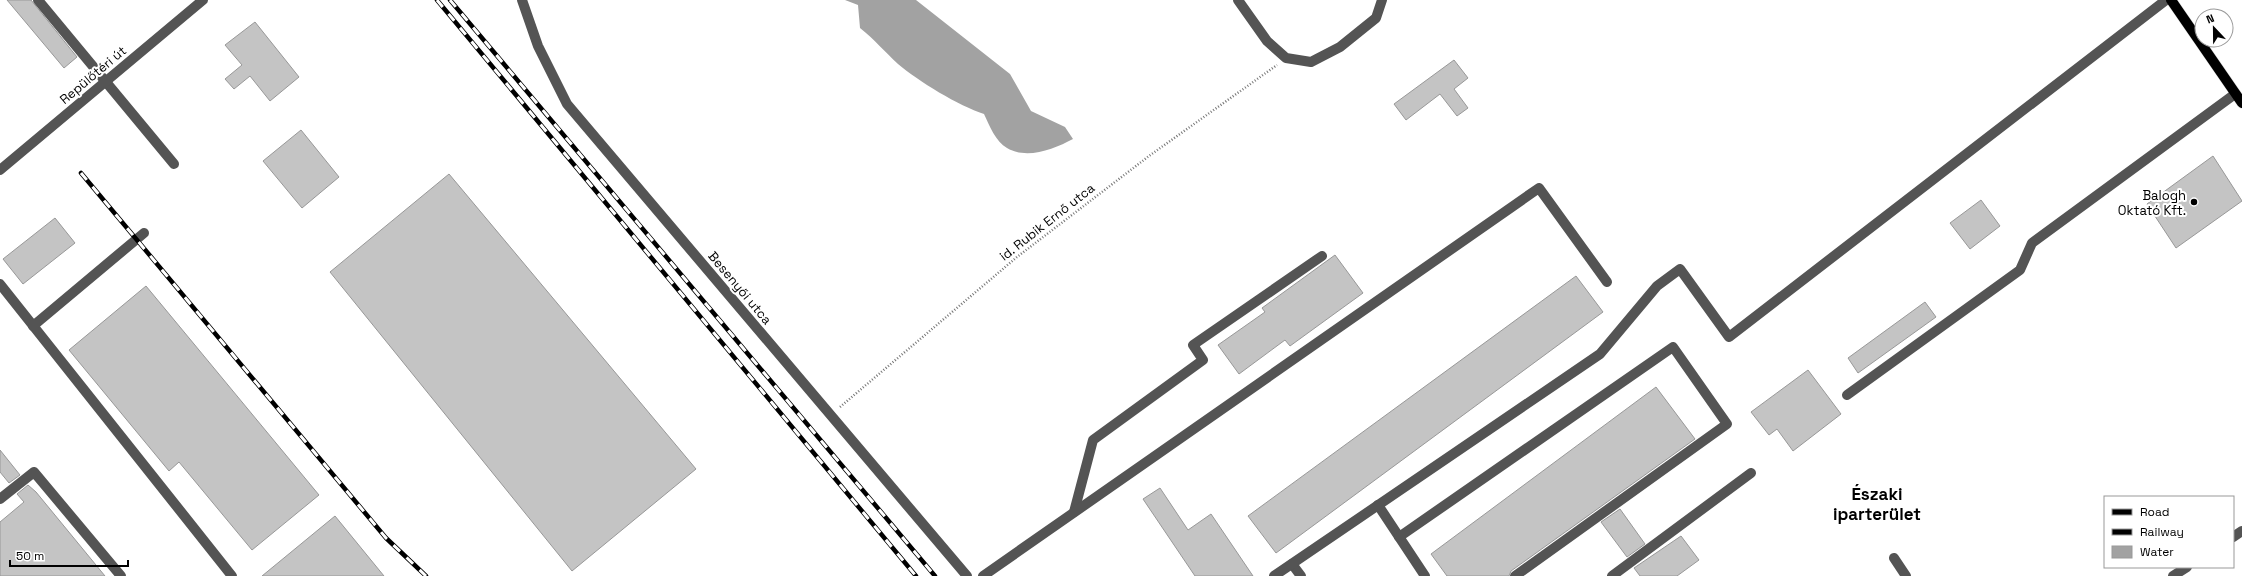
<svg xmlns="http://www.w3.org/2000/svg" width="2242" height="576" font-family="'Space Grotesk',sans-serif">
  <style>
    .water { fill: #a2a2a2 }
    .building { fill: #c4c4c4; stroke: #989898 }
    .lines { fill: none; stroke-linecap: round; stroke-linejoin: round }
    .major-casing { stroke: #dbdbdb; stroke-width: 11 }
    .path { stroke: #767676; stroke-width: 2.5; stroke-dasharray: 1 2; stroke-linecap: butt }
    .minor { stroke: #545454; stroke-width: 10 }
    .major { stroke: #000; stroke-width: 10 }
    .rail-casing { stroke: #000; stroke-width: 4.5 }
    .rail { stroke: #fff; stroke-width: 3; stroke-dasharray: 9; stroke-linecap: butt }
    .poi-dot { fill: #000; stroke: #fff; stroke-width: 1.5 }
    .labels { text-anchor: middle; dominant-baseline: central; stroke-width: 4; stroke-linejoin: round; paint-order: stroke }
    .street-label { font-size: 13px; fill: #000; stroke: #fff }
    .poi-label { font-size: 13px; fill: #000; stroke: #fff; text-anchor: end }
    .district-label { font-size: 17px; font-weight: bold; fill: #000; stroke: #fff }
  </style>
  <rect width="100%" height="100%" fill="#fff"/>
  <!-- water -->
  <path class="water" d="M 845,0 L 916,0 L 1010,74 L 1031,111 L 1065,127 L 1073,139 C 1054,149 1027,160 1007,148 C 996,142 989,125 984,114 C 959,106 918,81 898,64 C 885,52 874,39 860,28 L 858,5 Z"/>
  <!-- building -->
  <g class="building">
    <path d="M 7,0 L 31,0 L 77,57 L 64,68 Z"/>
    <path d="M 255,22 L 299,77 L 270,101 L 250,76 L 234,89 L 225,79 L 242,65 L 225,45 Z"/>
    <path d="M 1454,60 L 1468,78 L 1454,89 L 1468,108 L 1457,116 L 1440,94 L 1406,120 L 1394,104 Z"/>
    <path d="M 301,130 L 339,177 L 302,208 L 263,161 Z"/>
    <path d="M 2213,156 L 2242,201 L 2176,248 L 2147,204 Z"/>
    <path d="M 449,174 L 696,469 L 572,571 L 330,272 Z"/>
    <path d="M 1981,200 L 2000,226 L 1970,249 L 1950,223 Z"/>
    <path d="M 55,218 L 75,243 L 23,284 L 3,259 Z"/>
    <path d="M 1335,255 L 1363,293 L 1290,346 L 1285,340 L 1239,374 L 1218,345 L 1265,312 L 1262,308 Z"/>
    <path d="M 1576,276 L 1603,312 L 1276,553 L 1248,516 Z"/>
    <path d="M 146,286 L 319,495 L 252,550 L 179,462 L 169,471 L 69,350 Z"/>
    <path d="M 1925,302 L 1936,317 L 1858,373 L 1848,358 Z"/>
    <path d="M 1808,370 L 1841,414 L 1793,451 L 1777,429 L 1769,435 L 1751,412 Z"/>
    <path d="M 1656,387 L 1695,439 L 1511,571 L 1509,576 L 1447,576 L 1431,554 Z"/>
    <path d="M 0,450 L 20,475 L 9,483 L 0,472 Z"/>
    <path d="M 28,485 L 36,492 L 105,576 L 0,576 L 0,522 L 24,502 L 17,494 Z"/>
    <path d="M 1160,488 L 1188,530 L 1211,514 L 1253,576 L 1195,576 L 1143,499 Z"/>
    <path d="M 1620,509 L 1645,544 L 1627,557 L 1601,522 Z"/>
    <path d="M 335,516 L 384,576 L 262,576 Z"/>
    <path d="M 1681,536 L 1699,560 L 1677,576 L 1640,576 L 1634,568 Z"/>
  </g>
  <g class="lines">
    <defs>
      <path id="major" d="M 2171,0 L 2242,103"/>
    </defs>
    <!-- major casing -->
    <use href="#major" class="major-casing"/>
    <!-- path -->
    <path class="path" d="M 840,407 L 1017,257 L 1149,156 L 1277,65"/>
    <!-- minor -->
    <g class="minor">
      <path d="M 38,0 L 174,164"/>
      <path d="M 522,0 L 538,46 L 567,104 L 967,576"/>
      <path d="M 1238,0 L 1267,41 L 1286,58 L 1311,62 L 1340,47 L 1376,18 L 1382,0"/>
      <path d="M 0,170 L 203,0"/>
      <path d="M 0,284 L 232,576"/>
      <path d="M 33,326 L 144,233"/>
      <path d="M 1847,395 L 2020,270 L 2032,243 L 2235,94"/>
      <path d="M 0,499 L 34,472 L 121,576"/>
      <path d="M 1378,505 L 1425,576"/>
      <path d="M 1074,512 L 1093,440 L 1203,360 L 1193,345 L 1322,256"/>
      <path d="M 1399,537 L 1673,347 L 1727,424 L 1515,576"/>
      <path d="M 2233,537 L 2242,531"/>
      <path d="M 1894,558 L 1906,576"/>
      <path d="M 1292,564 L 1301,576"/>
      <path d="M 983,576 L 1539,188 L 1607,282"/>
      <path d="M 1274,576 L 1600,354 L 1657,286 L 1680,269 L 1729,337 L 2166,0"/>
      <path d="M 1612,576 L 1751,473"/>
      <path d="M 2173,576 L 2187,567"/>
    </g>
    <!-- major -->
    <use href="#major" class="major"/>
    <defs>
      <g id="rail">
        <path d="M 437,0 L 916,576"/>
        <path d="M 450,0 L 935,576"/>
        <path d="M 81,173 L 386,538 L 426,576"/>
      </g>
    </defs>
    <!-- rail casing -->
    <use href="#rail" class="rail-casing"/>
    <!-- rail -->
    <use href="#rail" class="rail"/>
  </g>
  <!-- markers -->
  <circle class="poi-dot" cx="2194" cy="202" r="4"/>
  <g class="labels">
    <!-- street labels -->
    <g class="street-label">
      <text transform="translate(93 75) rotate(-40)">Repülőtéri út</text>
      <text transform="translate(1047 222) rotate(-38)">id. Rubik Ernő utca</text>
      <text transform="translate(740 288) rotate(50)">Besenyői utca</text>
    </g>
    <!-- poi labels -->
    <g class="poi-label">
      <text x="2186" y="195">Balogh<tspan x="2186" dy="15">Oktató Kft.</tspan></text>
    </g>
    <!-- district labels -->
    <g class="district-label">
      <text x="1877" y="494">Északi<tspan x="1877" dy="20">iparterület</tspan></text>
    </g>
  </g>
  <!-- legend -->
  <rect x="2104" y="496" width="130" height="72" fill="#ffffff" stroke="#999999"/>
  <rect x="2112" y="509" width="20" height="6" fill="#000000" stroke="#999999"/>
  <text x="2140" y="516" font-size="12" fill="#000000">Road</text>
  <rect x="2112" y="529" width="20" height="6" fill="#000000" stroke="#999999"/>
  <text x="2140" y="536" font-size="12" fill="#000000">Railway</text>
  <rect x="2112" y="546" width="20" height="12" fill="#a2a2a2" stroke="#999999"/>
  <text x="2140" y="556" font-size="12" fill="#000000">Water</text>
  <!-- north arrow -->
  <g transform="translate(2214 28) rotate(338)"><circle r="19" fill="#ffffff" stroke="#999999"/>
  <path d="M0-3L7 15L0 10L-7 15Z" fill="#000000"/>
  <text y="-6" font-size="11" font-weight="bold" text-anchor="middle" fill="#000000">N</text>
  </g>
  <!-- scale -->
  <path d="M10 560v6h118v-6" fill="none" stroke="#000000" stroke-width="2"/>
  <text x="16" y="560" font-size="12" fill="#000000" stroke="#ffffff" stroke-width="3" paint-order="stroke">50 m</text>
</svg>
